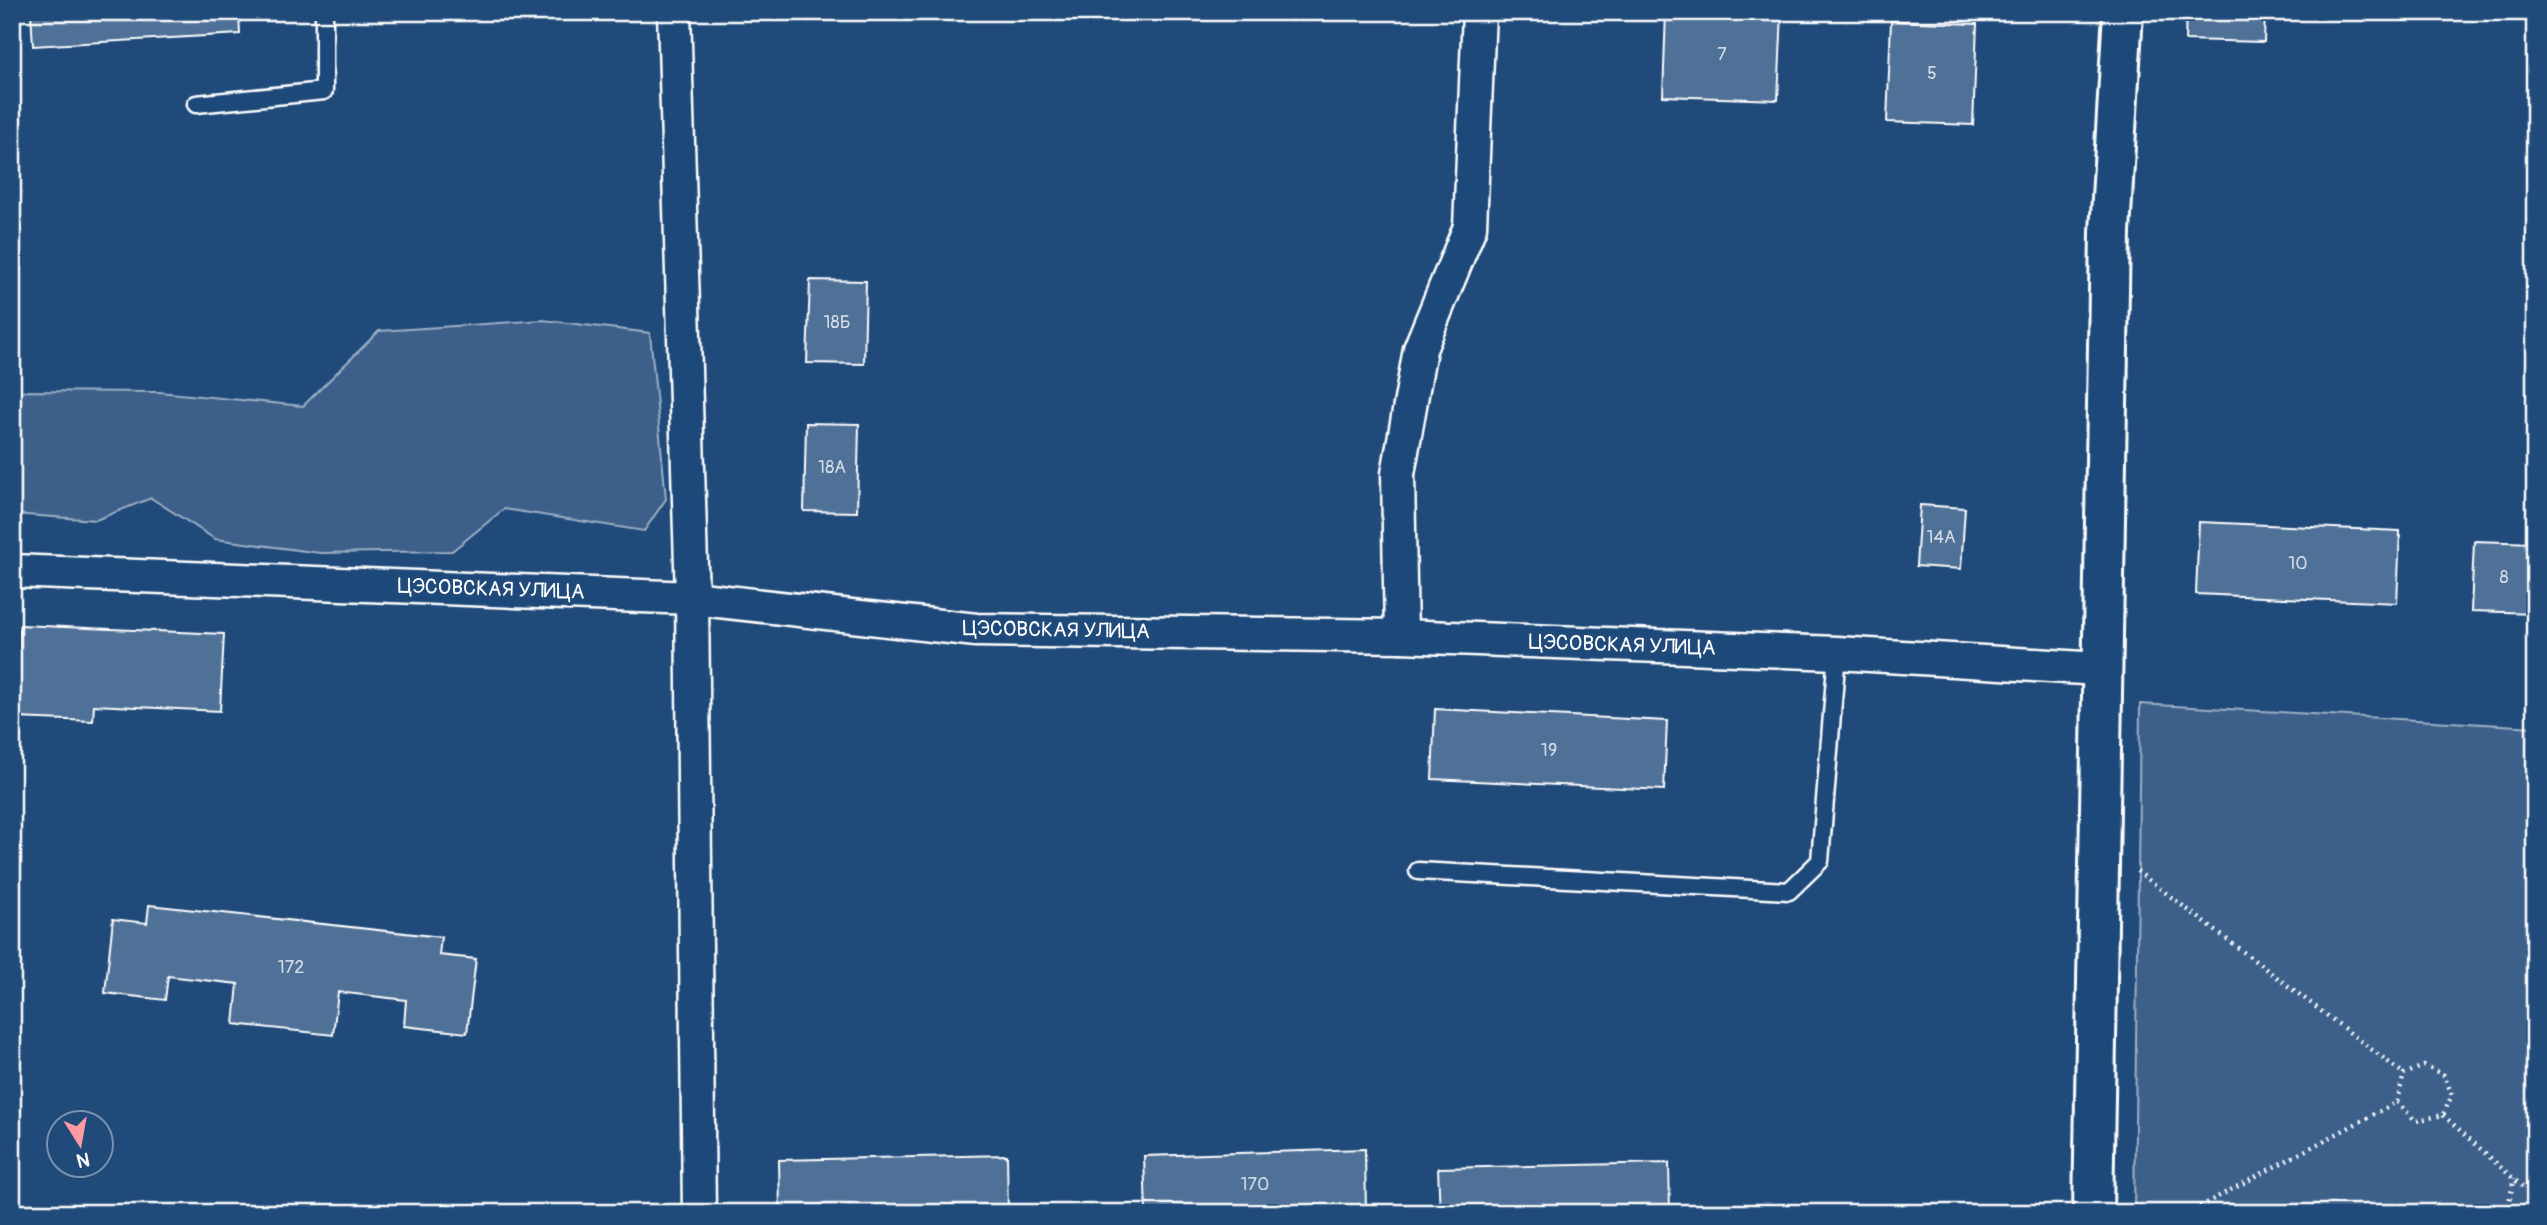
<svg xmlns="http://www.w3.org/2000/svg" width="2547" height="1225" font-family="Pangolin,sans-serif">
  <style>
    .green { fill: #3c618b; stroke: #9eb0c5; stroke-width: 2 }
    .building { fill: #507197; stroke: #fff; stroke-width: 2 }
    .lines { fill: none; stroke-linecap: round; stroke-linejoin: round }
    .service-casing { stroke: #fff; stroke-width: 21 }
    .minor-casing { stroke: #fff; stroke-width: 37 }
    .secondary-casing { stroke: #fff; stroke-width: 44 }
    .path { stroke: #fff; stroke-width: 4.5; stroke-dasharray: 2 5; stroke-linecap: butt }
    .service { stroke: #1f4a7a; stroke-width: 16 }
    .minor { stroke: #1f4a7a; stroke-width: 32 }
    .secondary { stroke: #1f4a7a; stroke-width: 38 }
    .labels { text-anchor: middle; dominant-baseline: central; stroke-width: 7; stroke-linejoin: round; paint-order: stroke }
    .number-label { font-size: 18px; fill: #d3dce5 }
    .street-label { font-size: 21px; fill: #fff; stroke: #1f4a7a }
  </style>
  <rect width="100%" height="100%" fill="#1f4a7a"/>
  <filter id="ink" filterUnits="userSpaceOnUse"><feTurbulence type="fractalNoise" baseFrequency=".0143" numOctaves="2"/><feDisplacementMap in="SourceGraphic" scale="14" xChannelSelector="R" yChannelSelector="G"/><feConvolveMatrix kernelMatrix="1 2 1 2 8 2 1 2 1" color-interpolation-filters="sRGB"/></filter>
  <g filter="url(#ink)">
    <!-- green -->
    <g class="green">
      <path d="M 543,320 L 650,333 L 666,499 L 644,531 L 504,509 L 452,551 L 320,553 L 215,539 L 151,498 L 96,520 L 12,514 L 12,391 L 159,392 L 303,406 L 379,331 Z"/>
      <path d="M 2140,704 L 2535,727 L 2535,1213 L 2134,1213 Z"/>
    </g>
    <!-- building -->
    <g class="building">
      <path d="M 31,12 L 239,12 L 240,34 L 33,46 Z"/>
      <path d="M 397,12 L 586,12 L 586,19 L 397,17 Z"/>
      <path d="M 1666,12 L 1782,12 L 1778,100 L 1663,96 Z"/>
      <path d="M 2186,12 L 2265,12 L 2264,42 L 2185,40 Z"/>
      <path d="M 1891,21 L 1977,24 L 1973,125 L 1887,122 Z"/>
      <path d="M 810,280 L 866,281 L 864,364 L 807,363 Z"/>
      <path d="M 806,423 L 859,424 L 857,512 L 804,511 Z"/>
      <path d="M 1920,505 L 1965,508 L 1961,569 L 1916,566 Z"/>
      <path d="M 2199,522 L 2400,531 L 2397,603 L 2196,594 Z"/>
      <path d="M 2474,541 L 2535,543 L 2535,613 L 2471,611 Z"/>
      <path d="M 20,625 L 224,634 L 220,711 L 94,705 L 93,721 L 15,718 Z"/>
      <path d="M 1435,709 L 1667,721 L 1664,790 L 1432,779 Z"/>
      <path d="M 149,905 L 441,937 L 439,955 L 476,959 L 467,1033 L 404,1026 L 406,1000 L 338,992 L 333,1035 L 234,1024 L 238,984 L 168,976 L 165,1000 L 105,993 L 113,919 L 147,923 Z"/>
      <path d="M 1365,1149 L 1366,1213 L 1146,1213 L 1144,1156 Z"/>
      <path d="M 1007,1155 L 1008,1213 L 780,1213 L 779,1160 Z"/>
      <path d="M 1669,1163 L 1670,1213 L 1440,1213 L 1438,1168 Z"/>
    </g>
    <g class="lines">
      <defs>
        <g id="service">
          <path d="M 196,104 L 324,91 L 324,12"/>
          <path d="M 1418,871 L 1789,891 L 1820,861 L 1837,653"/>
        </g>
        <g id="minor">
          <path d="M 674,12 L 692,598 L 699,1213"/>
          <path d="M 12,571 L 692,598 L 976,630 L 1401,636 L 1837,653 L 2100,669"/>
          <path d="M 1401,636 L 1398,474 L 1420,349 L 1470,227 L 1479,12"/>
        </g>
        <path id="secondary" d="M 2093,1213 L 2110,232 L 2123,12"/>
      </defs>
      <!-- service casing -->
      <use href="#service" class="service-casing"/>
      <!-- minor casing -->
      <use href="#minor" class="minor-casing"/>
      <!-- secondary casing -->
      <use href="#secondary" class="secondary-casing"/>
      <!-- path -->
      <g class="path">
        <path d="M 2137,871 L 2404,1074"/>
        <path d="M 2443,1115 L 2535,1198"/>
        <path d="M 2187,1213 L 2397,1102 L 2404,1074 L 2424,1066 L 2444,1075 L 2452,1095 L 2443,1115 L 2416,1121 L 2397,1102"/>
        <path d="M 2507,1213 L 2514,1178"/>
      </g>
      <!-- service -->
      <use href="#service" class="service"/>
      <!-- minor -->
      <use href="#minor" class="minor"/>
      <!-- secondary -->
      <use href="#secondary" class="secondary"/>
    </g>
  </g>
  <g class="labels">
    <!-- number labels -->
    <g class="number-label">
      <text x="1722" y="54">7</text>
      <text x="1932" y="73">5</text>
      <text x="837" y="322">18Б</text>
      <text x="832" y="467">18А</text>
      <text x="1941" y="537">14А</text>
      <text x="2298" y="563">10</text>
      <text x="2504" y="577">8</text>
      <text x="1549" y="750">19</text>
      <text x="291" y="967">172</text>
      <text x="1255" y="1184">170</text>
    </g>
    <!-- street labels -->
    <g class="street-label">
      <text transform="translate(491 589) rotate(2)">ЦЭСОВСКАЯ УЛИЦА</text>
      <text transform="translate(1056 630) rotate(1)">ЦЭСОВСКАЯ УЛИЦА</text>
      <text transform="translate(1622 645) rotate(2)">ЦЭСОВСКАЯ УЛИЦА</text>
    </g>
  </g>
  <!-- margin -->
  <rect width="2547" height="1225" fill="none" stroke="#1f4a7a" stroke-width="42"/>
  <rect x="21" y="21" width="2505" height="1183" fill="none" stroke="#fff" stroke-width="2.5" filter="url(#ink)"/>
  <!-- north arrow -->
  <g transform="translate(80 1144) rotate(169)"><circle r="33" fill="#1f4a7a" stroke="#7992af" stroke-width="2"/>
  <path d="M0-5L12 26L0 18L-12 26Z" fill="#ff9aa2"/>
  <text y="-10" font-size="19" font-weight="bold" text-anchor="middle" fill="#ffffff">N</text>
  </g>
</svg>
